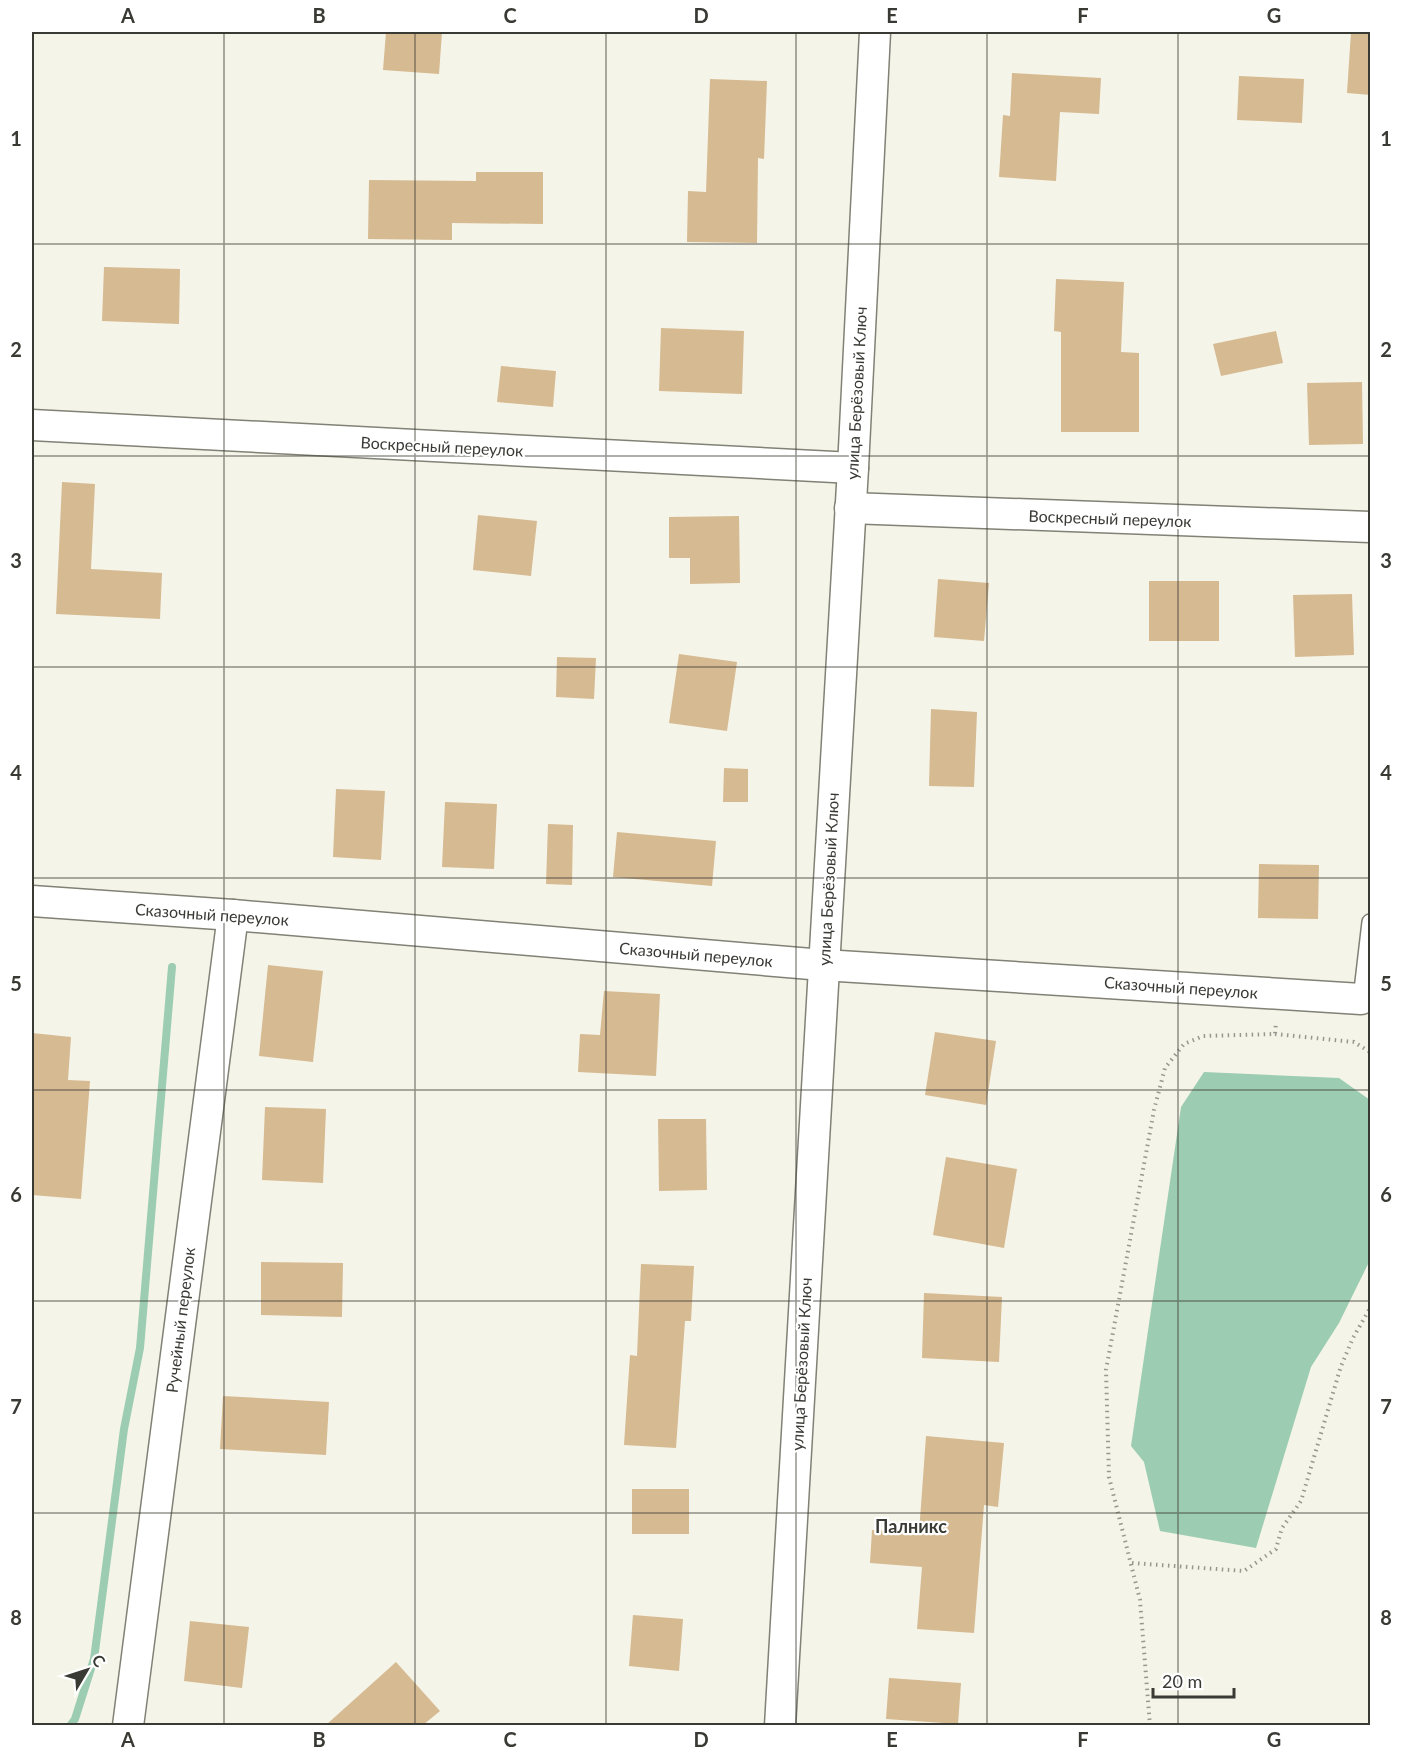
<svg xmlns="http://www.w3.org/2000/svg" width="1402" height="1757" font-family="Lato,sans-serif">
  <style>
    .water { fill: #9ccdb2 }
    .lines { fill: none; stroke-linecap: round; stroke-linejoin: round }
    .stream { stroke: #9ccdb2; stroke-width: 8 }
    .building { fill: #d6ba91 }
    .lane-casing { stroke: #818175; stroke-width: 18 }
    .street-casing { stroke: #818175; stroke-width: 33 }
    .path { stroke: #999890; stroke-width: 4; stroke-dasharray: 1.5 4.5; stroke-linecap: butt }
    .lane { stroke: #fff; stroke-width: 15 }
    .street { stroke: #fff; stroke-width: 30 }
    .grid { fill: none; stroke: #3a3a35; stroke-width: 1.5; stroke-opacity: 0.55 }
    .labels { text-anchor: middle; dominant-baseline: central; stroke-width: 4.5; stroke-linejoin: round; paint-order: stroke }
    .street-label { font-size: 16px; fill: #3a3a35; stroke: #fff }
    .neighbourhood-label { font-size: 18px; font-weight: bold; fill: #3a3a35; stroke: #fff }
    .neatline { fill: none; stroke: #3a3a35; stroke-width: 2 }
    .grid-label { font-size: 20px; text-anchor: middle; font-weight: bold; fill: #3a3a35 }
  </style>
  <rect width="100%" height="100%" fill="#f5f4e8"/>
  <!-- water -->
  <path class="water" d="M 1204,1072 L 1339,1078 L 1370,1100 L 1370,1260 L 1339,1323 L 1311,1367 L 1256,1548 L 1160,1531 L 1144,1462 L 1131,1446 L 1181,1107 Z"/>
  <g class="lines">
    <!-- stream -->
    <path class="stream" d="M 70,1726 L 75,1719 L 94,1659 L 124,1429 L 140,1348 L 172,967"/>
  </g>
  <!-- building -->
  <g class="building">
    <path d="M 386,32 L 442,32 L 439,74 L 383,70 Z"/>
    <path d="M 1351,32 L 1371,32 L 1371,95 L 1347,93 Z"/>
    <path d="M 1012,73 L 1101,78 L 1099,114 L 1060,112 L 1056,181 L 999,177 L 1003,115 L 1010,116 Z"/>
    <path d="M 1239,76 L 1304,79 L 1302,123 L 1237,120 Z"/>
    <path d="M 710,79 L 767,81 L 764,159 L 758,158 L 757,243 L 687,242 L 688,191 L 706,192 Z"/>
    <path d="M 476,172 L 543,172 L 543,224 L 452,223 L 452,240 L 368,239 L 369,180 L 476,181 Z"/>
    <path d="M 104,267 L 180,269 L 179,324 L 102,321 Z"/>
    <path d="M 1056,279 L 1124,282 L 1121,352 L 1139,353 L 1139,432 L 1061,432 L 1061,332 L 1054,331 Z"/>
    <path d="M 661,328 L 744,331 L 742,394 L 659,391 Z"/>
    <path d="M 1276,331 L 1283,363 L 1221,376 L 1213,344 Z"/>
    <path d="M 501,366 L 556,371 L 553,407 L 497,402 Z"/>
    <path d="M 1362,382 L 1363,444 L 1309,445 L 1307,383 Z"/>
    <path d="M 62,482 L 95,484 L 91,569 L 162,573 L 160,619 L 56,614 Z"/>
    <path d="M 478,515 L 537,521 L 531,576 L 473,570 Z"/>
    <path d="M 739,516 L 740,583 L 690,584 L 690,558 L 669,558 L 669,517 Z"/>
    <path d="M 938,579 L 989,583 L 984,641 L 934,637 Z"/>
    <rect x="1149" y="581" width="70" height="60"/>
    <path d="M 1352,594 L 1354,655 L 1295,657 L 1293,595 Z"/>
    <path d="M 679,654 L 737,662 L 727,731 L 669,723 Z"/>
    <path d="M 557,657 L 596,658 L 594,699 L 556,697 Z"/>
    <path d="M 931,709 L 977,712 L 974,787 L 929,786 Z"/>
    <path d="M 724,768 L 748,769 L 748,802 L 723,802 Z"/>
    <path d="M 336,789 L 385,791 L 381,860 L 333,857 Z"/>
    <path d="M 445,802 L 497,804 L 494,869 L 442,867 Z"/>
    <path d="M 548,824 L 573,825 L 572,885 L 546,884 Z"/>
    <path d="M 617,832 L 716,841 L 712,886 L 613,877 Z"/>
    <path d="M 1259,864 L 1319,865 L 1318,919 L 1258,918 Z"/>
    <path d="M 268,965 L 323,971 L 313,1062 L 259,1056 Z"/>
    <path d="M 604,991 L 660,994 L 656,1076 L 578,1072 L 580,1034 L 600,1035 Z"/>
    <path d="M 935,1032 L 996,1041 L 986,1105 L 925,1095 Z"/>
    <path d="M 32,1033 L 71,1037 L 68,1080 L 90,1081 L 81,1199 L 32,1195 Z"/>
    <path d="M 265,1107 L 326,1109 L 323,1183 L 262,1180 Z"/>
    <path d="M 658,1119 L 706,1119 L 707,1190 L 659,1191 Z"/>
    <path d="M 946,1157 L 1017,1169 L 1004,1248 L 933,1235 Z"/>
    <path d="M 261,1262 L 343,1263 L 342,1317 L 261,1315 Z"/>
    <path d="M 641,1264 L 694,1266 L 691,1321 L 685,1321 L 676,1448 L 624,1445 L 630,1355 L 637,1356 Z"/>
    <path d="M 924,1293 L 1002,1297 L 999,1362 L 922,1358 Z"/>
    <path d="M 223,1396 L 329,1402 L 326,1455 L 220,1449 Z"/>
    <path d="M 926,1436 L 1004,1443 L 998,1507 L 984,1505 L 974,1633 L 917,1629 L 922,1567 L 870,1563 L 872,1530 L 919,1533 Z"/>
    <rect x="632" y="1489" width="57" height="45"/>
    <path d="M 633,1615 L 683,1619 L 679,1671 L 629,1666 Z"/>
    <path d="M 190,1621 L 249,1627 L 242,1688 L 184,1681 Z"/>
    <path d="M 396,1662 L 440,1711 L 423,1725 L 326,1725 Z"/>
    <path d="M 889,1678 L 961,1683 L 958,1724 L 886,1719 Z"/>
  </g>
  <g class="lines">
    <defs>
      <path id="lane" d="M 1361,999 L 1370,922"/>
      <g id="street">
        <path d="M 32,425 L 853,468"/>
        <path d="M 850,508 L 1370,527"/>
        <path d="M 32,901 L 233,915 L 823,965 L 1361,999"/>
        <path d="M 128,1726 L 233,915"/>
        <path d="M 780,1726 L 853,468 L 875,32"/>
      </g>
    </defs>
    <!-- lane casing -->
    <use href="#lane" class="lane-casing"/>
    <!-- street casing -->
    <use href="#street" class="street-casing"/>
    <!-- path -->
    <g class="path">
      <path d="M 1275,1034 L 1354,1042 L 1370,1052"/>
      <path d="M 1132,1563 L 1244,1571 L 1276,1549 L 1282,1528 L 1301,1501 L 1341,1366 L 1353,1338 L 1370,1308"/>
      <path d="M 1150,1726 L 1140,1600 L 1109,1477 L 1106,1370 L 1154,1110 L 1165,1068 L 1184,1044 L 1203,1036 L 1275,1034 L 1276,1022"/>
    </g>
    <!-- lane -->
    <use href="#lane" class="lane"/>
    <!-- street -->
    <use href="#street" class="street"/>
  </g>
  <!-- grid -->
  <path class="grid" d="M 224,32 L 224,1726M 415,32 L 415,1726M 606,32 L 606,1726M 796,32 L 796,1726M 987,32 L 987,1726M 1178,32 L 1178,1726M 32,244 L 1370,244M 32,456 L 1370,456M 32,667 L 1370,667M 32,878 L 1370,878M 32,1090 L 1370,1090M 32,1301 L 1370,1301M 32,1513 L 1370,1513"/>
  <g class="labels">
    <!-- street labels -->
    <g class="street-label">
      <text transform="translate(856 393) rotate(-87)">улица Берёзовый Ключ</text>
      <text transform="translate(442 446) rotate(3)">Воскресный переулок</text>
      <text transform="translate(1110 518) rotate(2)">Воскресный переулок</text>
      <text transform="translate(828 879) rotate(-87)">улица Берёзовый Ключ</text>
      <text transform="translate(212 914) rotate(4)">Сказочный переулок</text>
      <text transform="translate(696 954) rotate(5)">Сказочный переулок</text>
      <text transform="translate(1181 987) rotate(4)">Сказочный переулок</text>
      <text transform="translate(180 1320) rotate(-83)">Ручейный переулок</text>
      <text transform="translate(801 1364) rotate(-87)">улица Берёзовый Ключ</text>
    </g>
    <!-- neighbourhood labels -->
    <g class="neighbourhood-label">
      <text x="911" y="1526">Палникс</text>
    </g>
  </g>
  <!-- border -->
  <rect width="1402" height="1757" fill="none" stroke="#ffffff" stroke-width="66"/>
  <!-- north arrow -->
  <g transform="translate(87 1670) rotate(51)" stroke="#ffffff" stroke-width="4.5" paint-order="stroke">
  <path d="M0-4.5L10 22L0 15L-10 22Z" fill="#3a3a35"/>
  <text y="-9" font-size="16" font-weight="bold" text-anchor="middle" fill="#3a3a35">С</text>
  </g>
  <!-- scale -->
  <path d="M1153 1688v9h81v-9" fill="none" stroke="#3a3a35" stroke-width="3"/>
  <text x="1162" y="1688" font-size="18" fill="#3a3a35" stroke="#ffffff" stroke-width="4.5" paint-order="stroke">20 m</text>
  <rect x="33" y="33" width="1336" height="1691" class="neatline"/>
  <g class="grid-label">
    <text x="128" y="23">A</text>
    <text x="319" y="23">B</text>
    <text x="510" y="23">C</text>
    <text x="701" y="23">D</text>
    <text x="892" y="23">E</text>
    <text x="1083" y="23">F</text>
    <text x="1274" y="23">G</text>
    <text x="16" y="146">1</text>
    <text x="1386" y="146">1</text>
    <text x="16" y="357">2</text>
    <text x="1386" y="357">2</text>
    <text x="16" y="568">3</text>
    <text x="1386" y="568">3</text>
    <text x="16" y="780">4</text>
    <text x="1386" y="780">4</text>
    <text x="16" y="991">5</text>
    <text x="1386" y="991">5</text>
    <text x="16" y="1202">6</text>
    <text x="1386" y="1202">6</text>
    <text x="16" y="1414">7</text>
    <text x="1386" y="1414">7</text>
    <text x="16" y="1625">8</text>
    <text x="1386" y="1625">8</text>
    <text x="128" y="1747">A</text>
    <text x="319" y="1747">B</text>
    <text x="510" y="1747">C</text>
    <text x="701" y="1747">D</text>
    <text x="892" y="1747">E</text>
    <text x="1083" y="1747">F</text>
    <text x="1274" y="1747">G</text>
  </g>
</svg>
